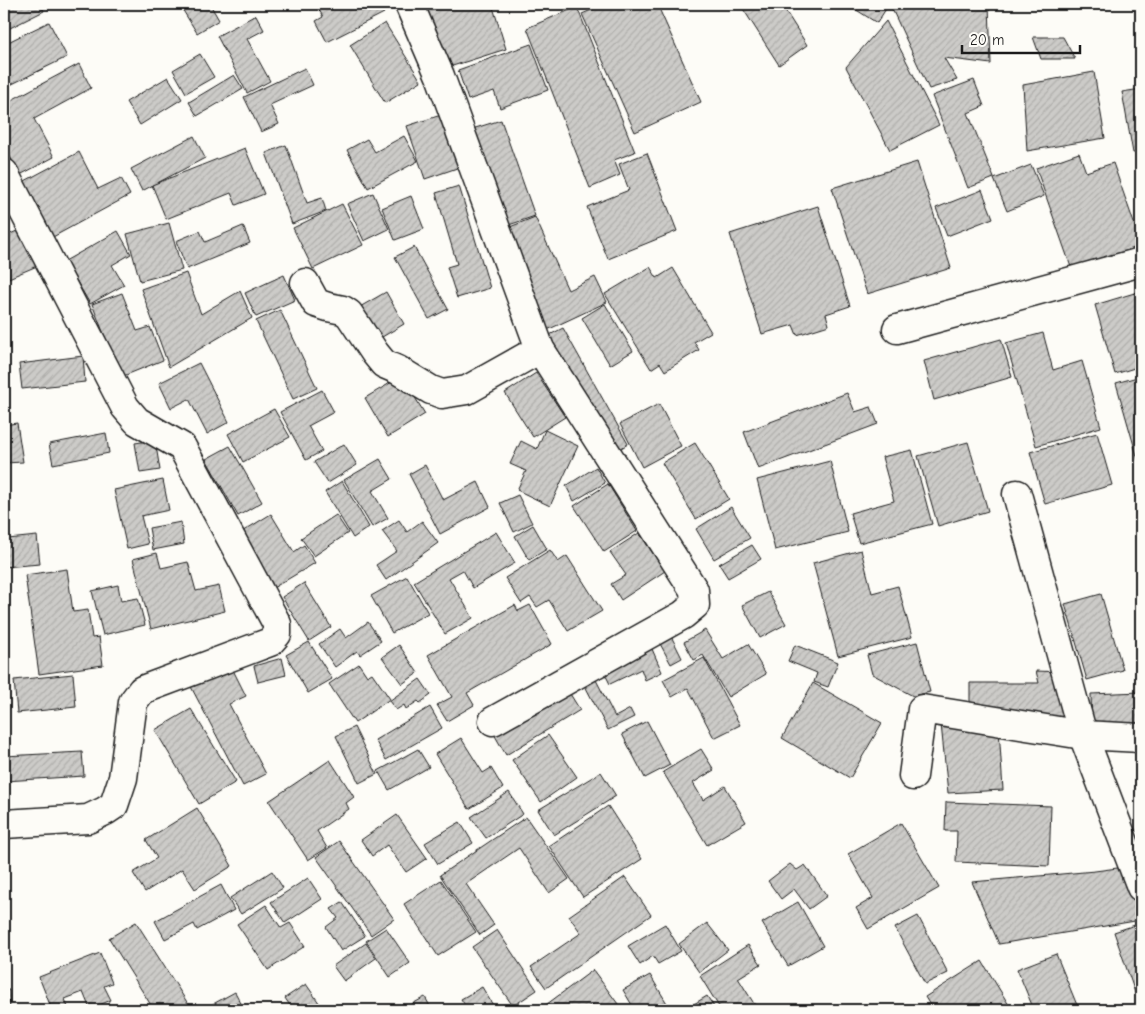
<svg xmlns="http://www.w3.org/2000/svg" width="1145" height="1014" font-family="'Comic Neue',sans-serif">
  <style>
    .building { fill: url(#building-hatch); stroke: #1c1c1c }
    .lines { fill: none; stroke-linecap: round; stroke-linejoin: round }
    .minor-casing { stroke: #1c1c1c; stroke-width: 31 }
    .minor { stroke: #fdfcf7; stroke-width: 28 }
  </style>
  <defs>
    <pattern id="building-hatch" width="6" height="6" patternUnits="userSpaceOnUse" patternTransform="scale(1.25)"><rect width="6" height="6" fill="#cccbc8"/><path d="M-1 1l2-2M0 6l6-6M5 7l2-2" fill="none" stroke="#afaeab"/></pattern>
  </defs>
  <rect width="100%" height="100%" fill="#fdfcf7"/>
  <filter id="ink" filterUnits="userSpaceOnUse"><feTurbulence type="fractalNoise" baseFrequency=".02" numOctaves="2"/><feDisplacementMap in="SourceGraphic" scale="10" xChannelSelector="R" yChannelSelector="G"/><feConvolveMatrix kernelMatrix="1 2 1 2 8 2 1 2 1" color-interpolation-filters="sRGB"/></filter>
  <g filter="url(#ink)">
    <!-- building -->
    <g class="building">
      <path d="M 4,4 L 40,4 L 44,11 L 4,31 Z"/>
      <path d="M 179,4 L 214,4 L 211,6 L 219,20 L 197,33 Z"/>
      <path d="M 316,4 L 379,4 L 384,13 L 327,42 L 316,21 L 323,17 Z"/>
      <path d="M 423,4 L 492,4 L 506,49 L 443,69 Z"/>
      <path d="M 605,4 L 657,4 L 701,102 L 635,132 L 582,14 Z"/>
      <path d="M 740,4 L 781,4 L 807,45 L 779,65 Z"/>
      <path d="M 847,4 L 889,4 L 877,23 Z"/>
      <path d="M 923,4 L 989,4 L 991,64 L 944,58 L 957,80 L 929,89 L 892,9 Z"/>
      <path d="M 577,7 L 635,152 L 614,160 L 620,175 L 590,188 L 527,28 Z"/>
      <path d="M 256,15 L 264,30 L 247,39 L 270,81 L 247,93 L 217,36 Z"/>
      <path d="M 886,21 L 939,125 L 890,150 L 846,67 Z"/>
      <path d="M 49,22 L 67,57 L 4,88 L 4,44 Z"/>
      <path d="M 385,23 L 421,81 L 385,103 L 350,45 Z"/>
      <path d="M 1033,37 L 1063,37 L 1075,59 L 1041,59 Z"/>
      <path d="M 531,44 L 548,90 L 500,108 L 494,91 L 468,100 L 458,70 Z"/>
      <path d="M 200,54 L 214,77 L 186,93 L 173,70 Z"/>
      <path d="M 79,64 L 91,88 L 34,119 L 54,157 L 20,175 L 4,145 L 4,104 Z"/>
      <path d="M 305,68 L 313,85 L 270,105 L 279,124 L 261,132 L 244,97 Z"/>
      <path d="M 1094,72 L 1105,138 L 1027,151 L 1023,85 Z"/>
      <path d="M 234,75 L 243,89 L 197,116 L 189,102 Z"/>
      <path d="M 168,77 L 182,99 L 140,125 L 126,102 Z"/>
      <path d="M 974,80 L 984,106 L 968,113 L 994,178 L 968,188 L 932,96 Z"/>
      <path d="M 1141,89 L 1141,152 L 1133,153 L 1122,92 Z"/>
      <path d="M 441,115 L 460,167 L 425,179 L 407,126 Z"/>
      <path d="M 501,120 L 535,216 L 503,227 L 469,130 Z"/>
      <path d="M 194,136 L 205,158 L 142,191 L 131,169 Z"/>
      <path d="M 404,136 L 418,161 L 368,188 L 347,150 L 367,139 L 375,152 Z"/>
      <path d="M 286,145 L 307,203 L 322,198 L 326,211 L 292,224 L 266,153 Z"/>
      <path d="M 245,148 L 264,194 L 236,205 L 231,193 L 166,219 L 152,185 Z"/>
      <path d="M 79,152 L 98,189 L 121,178 L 130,195 L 51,238 L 21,183 Z"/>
      <path d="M 647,153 L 677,231 L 608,259 L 587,207 L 629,190 L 619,164 Z"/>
      <path d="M 1079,153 L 1086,172 L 1113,163 L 1141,243 L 1141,246 L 1072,270 L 1036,168 Z"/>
      <path d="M 917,162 L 951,268 L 867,294 L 832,188 Z"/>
      <path d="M 1031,165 L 1044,196 L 1007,211 L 994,179 Z"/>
      <path d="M 459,186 L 490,288 L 457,298 L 447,267 L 457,264 L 436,193 Z"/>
      <path d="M 982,190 L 993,218 L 947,236 L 936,208 Z"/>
      <path d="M 373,193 L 389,229 L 364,241 L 347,204 Z"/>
      <path d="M 411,196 L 424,229 L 395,240 L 382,208 Z"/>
      <path d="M 342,204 L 363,245 L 313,269 L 293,228 Z"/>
      <path d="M 818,206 L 850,306 L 826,314 L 829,325 L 797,335 L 793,325 L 762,334 L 730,234 Z"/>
      <path d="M 535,217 L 568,290 L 595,277 L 607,302 L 543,332 L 505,229 Z"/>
      <path d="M 169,223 L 182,270 L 140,281 L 127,234 Z"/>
      <path d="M 243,226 L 250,243 L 187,269 L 176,241 L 200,231 L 205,242 Z"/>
      <path d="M 21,229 L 37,266 L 4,280 L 4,237 Z"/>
      <path d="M 118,231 L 131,254 L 112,265 L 124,285 L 90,304 L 65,261 Z"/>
      <path d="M 414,247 L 448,309 L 429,319 L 395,257 Z"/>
      <path d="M 650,267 L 657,278 L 673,268 L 711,332 L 694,342 L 699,350 L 665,371 L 660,363 L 651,369 L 605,294 Z"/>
      <path d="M 186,273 L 201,314 L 240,291 L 252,318 L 169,367 L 141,289 Z"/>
      <path d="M 284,275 L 295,300 L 256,317 L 245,293 Z"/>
      <path d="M 1141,291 L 1141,366 L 1115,374 L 1095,305 Z"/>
      <path d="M 386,292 L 404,324 L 377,340 L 358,308 Z"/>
      <path d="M 122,293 L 137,331 L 150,327 L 163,360 L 121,377 L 92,304 Z"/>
      <path d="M 605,304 L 633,351 L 610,365 L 582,318 Z"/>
      <path d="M 280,310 L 317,388 L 293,399 L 256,321 Z"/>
      <path d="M 563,328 L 628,444 L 609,455 L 544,338 Z"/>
      <path d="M 1043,333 L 1053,370 L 1082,361 L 1101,427 L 1036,446 L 1006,343 Z"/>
      <path d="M 1001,339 L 1012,377 L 934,400 L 924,361 Z"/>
      <path d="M 83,356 L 85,382 L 22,389 L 19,364 Z"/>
      <path d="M 199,363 L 229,422 L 207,434 L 189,399 L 171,408 L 159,383 Z"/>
      <path d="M 536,373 L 565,417 L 533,437 L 505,393 Z"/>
      <path d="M 402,376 L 425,414 L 388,437 L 365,398 Z"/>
      <path d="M 1141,376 L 1141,470 L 1116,383 Z"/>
      <path d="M 322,390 L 334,412 L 308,426 L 322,451 L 306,460 L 280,412 Z"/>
      <path d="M 847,393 L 855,412 L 871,407 L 878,424 L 758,469 L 744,432 Z"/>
      <path d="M 659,404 L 681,446 L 642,467 L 620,424 Z"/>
      <path d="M 274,409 L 290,437 L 243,462 L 228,434 Z"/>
      <path d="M 17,423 L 23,462 L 5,463 L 4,450 L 4,425 Z"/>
      <path d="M 545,430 L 578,446 L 550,506 L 517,490 L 526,471 L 510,464 L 521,441 L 537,449 Z"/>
      <path d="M 106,433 L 109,453 L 53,464 L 49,444 Z"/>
      <path d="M 1097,433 L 1112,485 L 1045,504 L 1030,452 Z"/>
      <path d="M 155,440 L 160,470 L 140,473 L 135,443 Z"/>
      <path d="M 968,442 L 988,511 L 938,526 L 918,456 Z"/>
      <path d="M 695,443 L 729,499 L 696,519 L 662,463 Z"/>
      <path d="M 344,444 L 357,465 L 328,483 L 314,462 Z"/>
      <path d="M 230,446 L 262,502 L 238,516 L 206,459 Z"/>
      <path d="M 912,450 L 932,524 L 859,543 L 850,513 L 894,501 L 882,457 Z"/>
      <path d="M 380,459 L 392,479 L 372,491 L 388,518 L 372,527 L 344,480 Z"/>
      <path d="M 830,461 L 848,532 L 775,550 L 757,480 Z"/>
      <path d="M 425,465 L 443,500 L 478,482 L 490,507 L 440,534 L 409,474 Z"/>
      <path d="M 596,467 L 605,483 L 574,501 L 566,486 Z"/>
      <path d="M 163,480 L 169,510 L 141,516 L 148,544 L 127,549 L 114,490 Z"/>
      <path d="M 342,481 L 369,527 L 353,538 L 325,492 Z"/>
      <path d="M 608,484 L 637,531 L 604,552 L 574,506 Z"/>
      <path d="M 518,495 L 532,523 L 514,532 L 500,503 Z"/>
      <path d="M 4,498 L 8,539 L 37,536 L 40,564 L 4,567 Z"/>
      <path d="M 731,507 L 750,538 L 714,559 L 696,529 Z"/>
      <path d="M 271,514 L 294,552 L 304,545 L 315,563 L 273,588 L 240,533 Z"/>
      <path d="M 336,515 L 348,533 L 314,556 L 301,538 Z"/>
      <path d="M 399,520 L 407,532 L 422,521 L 438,543 L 386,580 L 376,565 L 397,551 L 382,531 Z"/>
      <path d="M 181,522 L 184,544 L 153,550 L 149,528 Z"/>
      <path d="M 533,525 L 547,549 L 529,560 L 515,536 Z"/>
      <path d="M 496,532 L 515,563 L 473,588 L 463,570 L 449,578 L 473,618 L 445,634 L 414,582 Z"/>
      <path d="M 639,533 L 665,571 L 621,600 L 611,584 L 626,575 L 610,552 Z"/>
      <path d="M 752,545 L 761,559 L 728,578 L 719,564 Z"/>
      <path d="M 550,550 L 558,562 L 567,556 L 602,611 L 568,631 L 549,600 L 537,607 L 530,597 L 521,603 L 505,578 Z"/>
      <path d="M 861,550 L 872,593 L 898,586 L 912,637 L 838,656 L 813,563 Z"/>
      <path d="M 157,553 L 161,568 L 188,562 L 196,591 L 219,586 L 225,611 L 151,629 L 133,559 Z"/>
      <path d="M 67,569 L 73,612 L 88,610 L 92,638 L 99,637 L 103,665 L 39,674 L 25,575 Z"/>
      <path d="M 407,576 L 428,613 L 392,633 L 371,596 Z"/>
      <path d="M 304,583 L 331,627 L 309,641 L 282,597 Z"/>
      <path d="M 118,585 L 121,601 L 138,598 L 145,625 L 103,635 L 92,591 Z"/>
      <path d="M 768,592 L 786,624 L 760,638 L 742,605 Z"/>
      <path d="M 1101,594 L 1123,670 L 1087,680 L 1065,604 Z"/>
      <path d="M 515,605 L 518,611 L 530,605 L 552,644 L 467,693 L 474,705 L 447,721 L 437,705 L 452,697 L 428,655 Z"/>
      <path d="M 368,622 L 381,641 L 360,655 L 357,651 L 335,667 L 319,644 L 340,629 L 346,638 Z"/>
      <path d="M 705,630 L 723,659 L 748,644 L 766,674 L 728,697 L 703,655 L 694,660 L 684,642 Z"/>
      <path d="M 670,634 L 682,658 L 671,664 L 658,640 Z"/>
      <path d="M 309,642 L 332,679 L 308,693 L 286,655 Z"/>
      <path d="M 917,642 L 930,692 L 913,696 L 872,674 L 867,655 Z"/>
      <path d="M 399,645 L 418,673 L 402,684 L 382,657 Z"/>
      <path d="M 795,645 L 838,662 L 828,687 L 814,682 L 817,673 L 788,661 Z"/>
      <path d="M 652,649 L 662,672 L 645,680 L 641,669 L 610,684 L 604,672 Z"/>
      <path d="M 282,658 L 286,675 L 258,682 L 254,666 Z"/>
      <path d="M 704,658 L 740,725 L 714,738 L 688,688 L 672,697 L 663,680 Z"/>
      <path d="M 229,662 L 246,696 L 229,704 L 266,774 L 243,786 L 189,683 Z"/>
      <path d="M 359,664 L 367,676 L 372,673 L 390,699 L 355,723 L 329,684 Z"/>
      <path d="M 1036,671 L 1064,672 L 1076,722 L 970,712 L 970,683 L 1039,683 Z"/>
      <path d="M 73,674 L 76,707 L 17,713 L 14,680 Z"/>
      <path d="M 594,676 L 615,717 L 630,709 L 634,717 L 608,730 L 583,682 Z"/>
      <path d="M 420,679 L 431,695 L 420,703 L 418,701 L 406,709 L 404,705 L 396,710 L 389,701 Z"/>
      <path d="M 813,683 L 882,723 L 850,778 L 782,738 Z"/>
      <path d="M 567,689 L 580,710 L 506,755 L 494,734 Z"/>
      <path d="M 1141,692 L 1141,726 L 1092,729 L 1091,694 Z"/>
      <path d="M 430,707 L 442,728 L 386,760 L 375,740 Z"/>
      <path d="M 191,709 L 236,782 L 199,804 L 155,730 Z"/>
      <path d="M 647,721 L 670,765 L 645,778 L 622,734 Z"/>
      <path d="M 941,724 L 999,729 L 1003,790 L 948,793 Z"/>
      <path d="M 354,727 L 377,774 L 359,783 L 336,736 Z"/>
      <path d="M 548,735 L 577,777 L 541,802 L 512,760 Z"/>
      <path d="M 461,738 L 483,773 L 491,768 L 503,788 L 469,809 L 435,754 Z"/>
      <path d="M 418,749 L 429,767 L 389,790 L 378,771 Z"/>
      <path d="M 701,749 L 714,770 L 693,783 L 703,800 L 725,786 L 746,822 L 707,845 L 663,772 Z"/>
      <path d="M 82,752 L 84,776 L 5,781 L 4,756 Z"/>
      <path d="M 330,760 L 354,797 L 346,803 L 349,809 L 317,831 L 327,848 L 308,860 L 269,801 Z"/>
      <path d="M 601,772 L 616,796 L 554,835 L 538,810 Z"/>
      <path d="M 509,792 L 523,814 L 486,838 L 471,817 Z"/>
      <path d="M 946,802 L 1051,806 L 1049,866 L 956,862 L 957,831 L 945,831 Z"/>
      <path d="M 608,806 L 642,859 L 583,897 L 549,846 Z"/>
      <path d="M 197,808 L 232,866 L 195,889 L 182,869 L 145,892 L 133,873 L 157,858 L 146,840 Z"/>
      <path d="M 397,815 L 427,858 L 406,872 L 387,845 L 372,856 L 361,840 Z"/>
      <path d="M 526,817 L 569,879 L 549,893 L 519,848 L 466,884 L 494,925 L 480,935 L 440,875 Z"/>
      <path d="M 460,822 L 473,843 L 438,864 L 425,843 Z"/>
      <path d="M 901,823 L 939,888 L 868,929 L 856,908 L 873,898 L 848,854 Z"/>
      <path d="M 339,841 L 394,919 L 371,935 L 316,857 Z"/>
      <path d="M 790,864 L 797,870 L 805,865 L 827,896 L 809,909 L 794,889 L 781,899 L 768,881 Z"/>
      <path d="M 1125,867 L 1141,901 L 1141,920 L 999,944 L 972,882 L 1095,871 Z"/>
      <path d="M 272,871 L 283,888 L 241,914 L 230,898 Z"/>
      <path d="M 625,877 L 651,915 L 546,988 L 531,967 L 581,933 L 569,916 Z"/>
      <path d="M 308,878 L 322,899 L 285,923 L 271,902 Z"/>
      <path d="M 441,880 L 476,932 L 438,956 L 404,904 Z"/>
      <path d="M 221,885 L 234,910 L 197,930 L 194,924 L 165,939 L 155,921 Z"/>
      <path d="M 342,902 L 365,936 L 341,951 L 326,927 L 338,918 L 331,909 Z"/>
      <path d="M 798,902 L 823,946 L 788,966 L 762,923 Z"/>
      <path d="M 266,905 L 281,928 L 290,923 L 305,946 L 268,970 L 237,924 Z"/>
      <path d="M 918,916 L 948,973 L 925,984 L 895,928 Z"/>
      <path d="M 136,922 L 192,1010 L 154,1010 L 109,938 Z"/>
      <path d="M 707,923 L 728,950 L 699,972 L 679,944 Z"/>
      <path d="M 1141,923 L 1141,1010 L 1114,932 Z"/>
      <path d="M 665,924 L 681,951 L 658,964 L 653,956 L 640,965 L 628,946 Z"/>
      <path d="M 386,928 L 410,963 L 390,977 L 366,941 Z"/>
      <path d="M 497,930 L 537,990 L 513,1006 L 472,947 Z"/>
      <path d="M 366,943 L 376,958 L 344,981 L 333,966 Z"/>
      <path d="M 748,945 L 761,964 L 738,978 L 758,1010 L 721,1010 L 700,976 Z"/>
      <path d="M 100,953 L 112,983 L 104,986 L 111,1000 L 90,1009 L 83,992 L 65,999 L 69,1010 L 52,1010 L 39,977 Z"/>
      <path d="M 1056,954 L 1079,1010 L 1034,1010 L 1017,969 Z"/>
      <path d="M 982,961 L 1012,1010 L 933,1010 L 925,997 Z"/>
      <path d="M 593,970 L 618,1004 L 609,1010 L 596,1010 L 592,1004 L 584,1010 L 539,1010 Z"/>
      <path d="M 650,975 L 671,1010 L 635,1010 L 623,990 Z"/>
      <path d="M 306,984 L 324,1010 L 293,1010 L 285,998 Z"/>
      <path d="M 482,987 L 494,1007 L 489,1010 L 468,1010 L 461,999 Z"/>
      <path d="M 4,990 L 9,990 L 10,1010 L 4,1010 Z"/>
      <path d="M 235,992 L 244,1009 L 242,1010 L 202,1010 Z"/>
      <path d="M 707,996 L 716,1010 L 684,1010 Z"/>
      <path d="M 425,997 L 432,1010 L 401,1010 Z"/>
    </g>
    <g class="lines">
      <defs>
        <g id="minor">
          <path d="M 409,4 L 440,76 L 540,349 L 694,590 L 695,605 L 683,615 L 493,721"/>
          <path d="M 4,173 L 125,407 L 137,421 L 182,447 L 277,624 L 277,634 L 270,642 L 142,690 L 133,702 L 123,778 L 114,805 L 105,811 L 88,819 L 4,824"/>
          <path d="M 305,283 L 316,303 L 328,307 L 343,310 L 349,314 L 375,353 L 384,364 L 398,370 L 431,390 L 442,394 L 467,390 L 540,349"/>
          <path d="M 897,329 L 1141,262"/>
          <path d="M 1017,494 L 1083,735 L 1141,887"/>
          <path d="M 913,776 L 922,709 L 1083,735 L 1141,738"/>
        </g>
      </defs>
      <!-- minor casing -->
      <use href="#minor" class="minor-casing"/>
      <!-- minor -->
      <use href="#minor" class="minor"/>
    </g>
  </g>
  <!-- margin -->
  <rect width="1145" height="1014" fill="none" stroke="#fdfcf7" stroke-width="20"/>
  <rect x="10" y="10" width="1125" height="994" fill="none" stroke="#1c1c1c" stroke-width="2" filter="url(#ink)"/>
  <!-- scale -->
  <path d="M962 45v8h118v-8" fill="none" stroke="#1c1c1c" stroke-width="2.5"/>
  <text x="970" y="45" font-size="15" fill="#1c1c1c" stroke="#fdfcf7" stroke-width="4" paint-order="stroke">20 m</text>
</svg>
